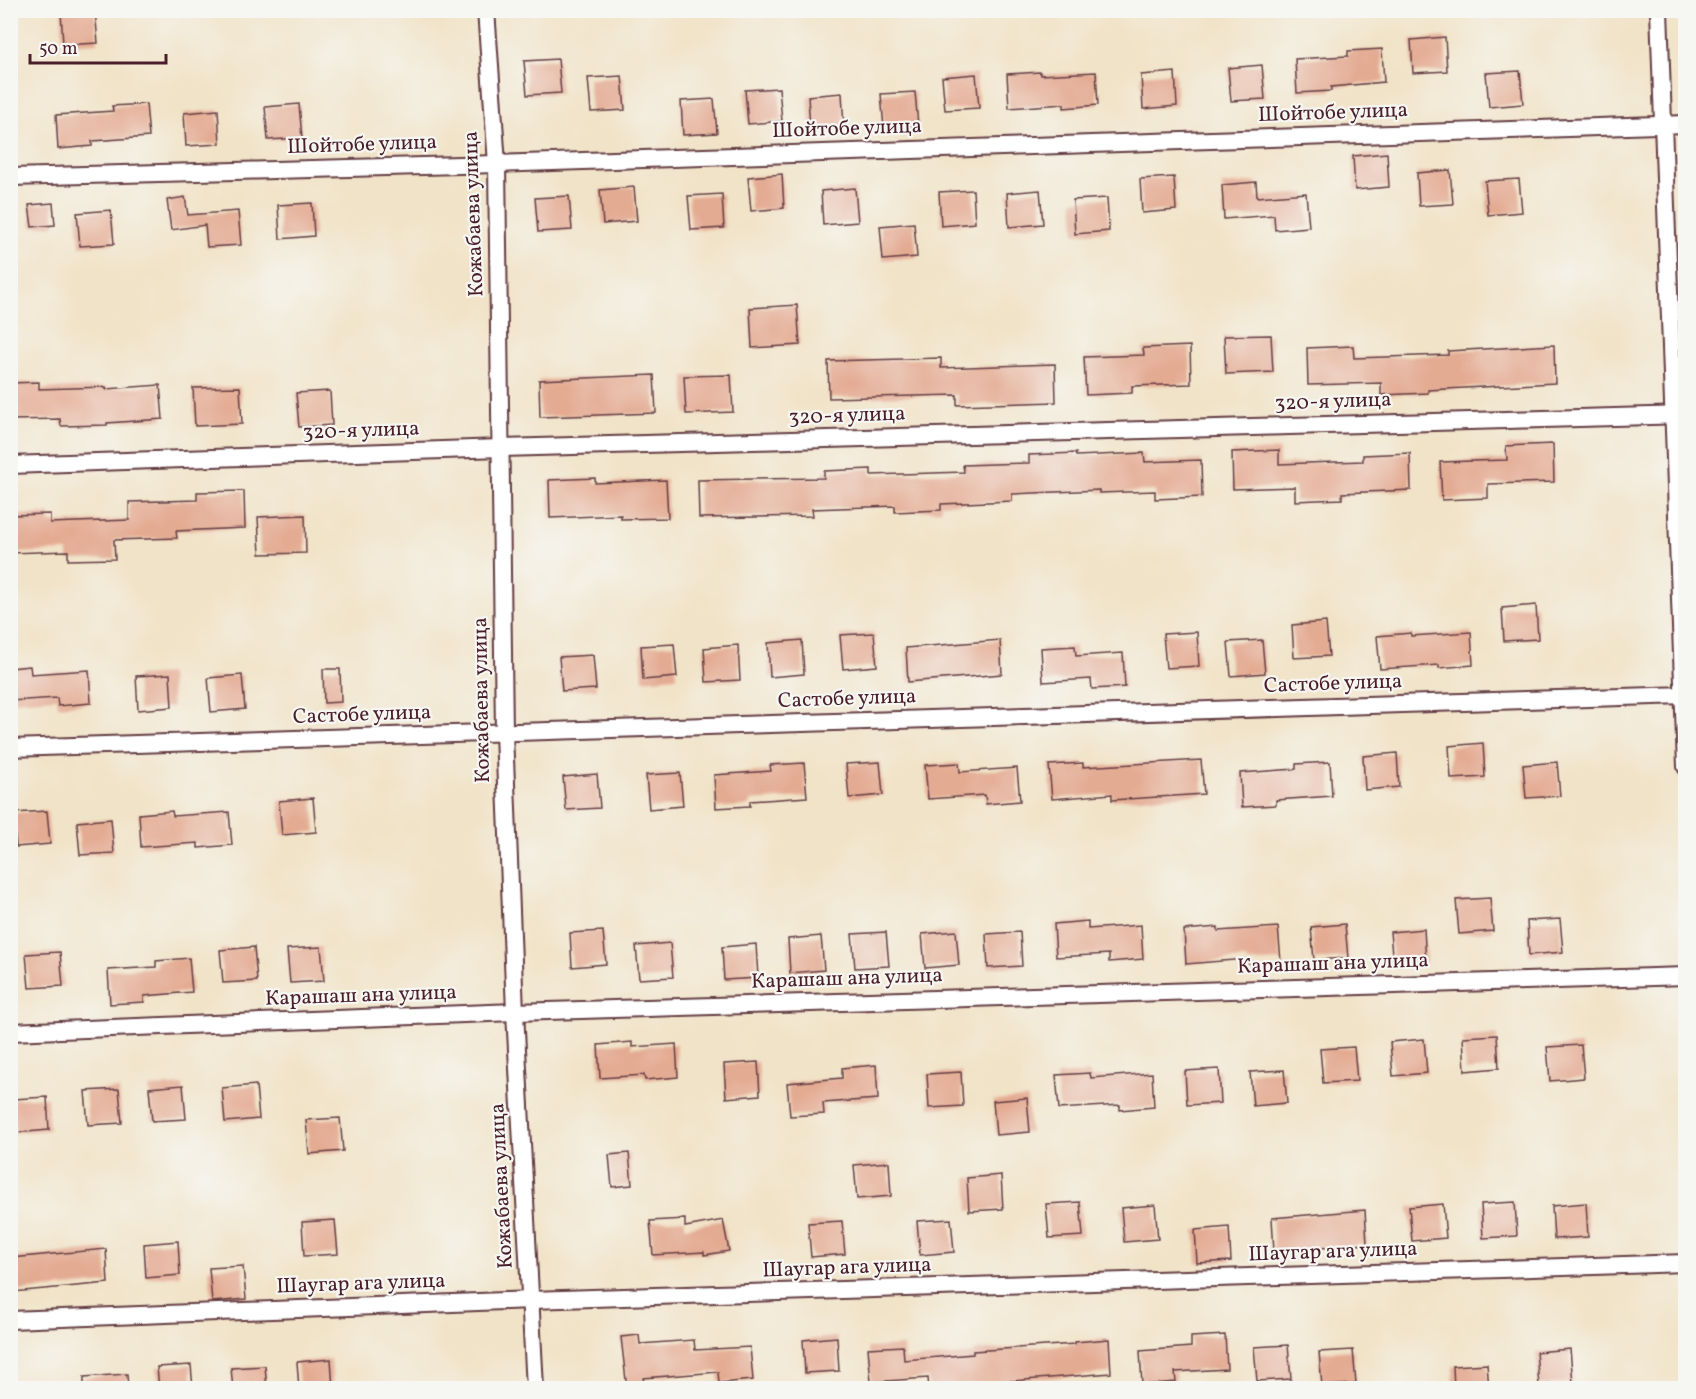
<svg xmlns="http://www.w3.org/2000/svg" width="1696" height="1399" font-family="Vollkorn,serif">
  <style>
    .building { fill: #e4ab93 }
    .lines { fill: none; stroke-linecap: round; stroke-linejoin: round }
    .street-casing { stroke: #633c43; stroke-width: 20 }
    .street { stroke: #fff; stroke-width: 16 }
    .labels { text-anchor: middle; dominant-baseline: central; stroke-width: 4.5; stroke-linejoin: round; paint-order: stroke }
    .street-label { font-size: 21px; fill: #4a1f2b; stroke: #f6f6f2 }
  </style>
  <rect width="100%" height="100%" fill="#f6f6f2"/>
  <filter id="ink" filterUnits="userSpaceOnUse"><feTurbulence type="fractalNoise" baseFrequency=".0167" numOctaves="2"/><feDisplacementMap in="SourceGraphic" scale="12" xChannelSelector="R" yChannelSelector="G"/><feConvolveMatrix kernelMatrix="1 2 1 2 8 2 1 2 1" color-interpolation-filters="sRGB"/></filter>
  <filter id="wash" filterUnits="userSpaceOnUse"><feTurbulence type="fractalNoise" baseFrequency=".008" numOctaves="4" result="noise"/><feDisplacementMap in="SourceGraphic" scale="24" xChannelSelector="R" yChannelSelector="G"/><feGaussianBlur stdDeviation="1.35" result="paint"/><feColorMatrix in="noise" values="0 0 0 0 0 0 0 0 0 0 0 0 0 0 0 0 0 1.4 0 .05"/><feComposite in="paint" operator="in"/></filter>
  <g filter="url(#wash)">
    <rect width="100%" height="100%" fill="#f1e3c8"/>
    <g id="blocks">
      <!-- building -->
      <g class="building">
        <path d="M 95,10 L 98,43 L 63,45 L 61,11 Z"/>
        <path d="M 1445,37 L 1447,71 L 1413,73 L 1411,40 Z"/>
        <path d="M 1382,49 L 1384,82 L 1331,87 L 1331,91 L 1297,93 L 1295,59 L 1348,56 L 1348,51 Z"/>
        <path d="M 558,59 L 561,93 L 527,95 L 524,61 Z"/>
        <path d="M 1262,65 L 1265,99 L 1231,101 L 1228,68 Z"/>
        <path d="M 1520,71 L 1523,104 L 1489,107 L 1486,73 Z"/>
        <path d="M 1040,72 L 1041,75 L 1096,72 L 1098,105 L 1064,108 L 1064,104 L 1009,108 L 1007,74 Z"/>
        <path d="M 1175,72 L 1177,106 L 1143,109 L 1141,75 Z"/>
        <path d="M 976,74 L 979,108 L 945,110 L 942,77 Z"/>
        <path d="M 622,76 L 625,110 L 591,112 L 588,78 Z"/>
        <path d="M 779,88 L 782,121 L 748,124 L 745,90 Z"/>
        <path d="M 915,92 L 918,125 L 884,128 L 881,94 Z"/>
        <path d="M 842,93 L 844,127 L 810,129 L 808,96 Z"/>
        <path d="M 714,99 L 717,133 L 683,135 L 681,101 Z"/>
        <path d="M 146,104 L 149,137 L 92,141 L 92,146 L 58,149 L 56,115 L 113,111 L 112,106 Z"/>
        <path d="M 299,104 L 302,138 L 268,140 L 265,107 Z"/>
        <path d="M 218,110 L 220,144 L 186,146 L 184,113 Z"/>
        <path d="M 1387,153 L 1389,187 L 1355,190 L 1353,156 Z"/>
        <path d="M 1450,170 L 1453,204 L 1419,206 L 1417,173 Z"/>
        <path d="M 782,174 L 784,208 L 751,211 L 748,177 Z"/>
        <path d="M 1174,177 L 1176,210 L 1142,213 L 1140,179 Z"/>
        <path d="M 1519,179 L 1522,212 L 1488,215 L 1485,181 Z"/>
        <path d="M 1256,182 L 1257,197 L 1306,193 L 1309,227 L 1275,230 L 1274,215 L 1224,219 L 1222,185 Z"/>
        <path d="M 634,187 L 637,221 L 603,224 L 600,190 Z"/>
        <path d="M 855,188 L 858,222 L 823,225 L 821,191 Z"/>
        <path d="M 973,190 L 975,223 L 941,226 L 939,192 Z"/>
        <path d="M 1040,190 L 1043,224 L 1009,227 L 1007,193 Z"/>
        <path d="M 722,194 L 724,228 L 691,230 L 688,196 Z"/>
        <path d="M 569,196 L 572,230 L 538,232 L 535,198 Z"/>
        <path d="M 185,197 L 188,215 L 238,211 L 241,245 L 207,247 L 205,225 L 171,230 L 167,200 Z"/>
        <path d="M 1107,198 L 1109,231 L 1075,234 L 1073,200 Z"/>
        <path d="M 53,203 L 55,225 L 32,227 L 29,205 Z"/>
        <path d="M 312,203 L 314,236 L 280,239 L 278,205 Z"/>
        <path d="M 111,210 L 114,244 L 80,246 L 77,213 Z"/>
        <path d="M 914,223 L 917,257 L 883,260 L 880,226 Z"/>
        <path d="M 797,305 L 800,345 L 752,348 L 750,308 Z"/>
        <path d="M 1271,335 L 1273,372 L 1226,374 L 1224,336 Z"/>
        <path d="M 1554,345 L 1555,383 L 1428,390 L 1428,393 L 1381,395 L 1381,383 L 1308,385 L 1307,348 L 1353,346 L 1354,358 L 1448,355 L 1448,351 Z"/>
        <path d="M 1190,346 L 1191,384 L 1132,386 L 1132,393 L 1086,395 L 1084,357 L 1144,355 L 1143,348 Z"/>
        <path d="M 941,358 L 941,368 L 1055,364 L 1056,402 L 957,405 L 957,395 L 829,398 L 828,361 Z"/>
        <path d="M 654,375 L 656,413 L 540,417 L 539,380 Z"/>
        <path d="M 731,375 L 733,412 L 686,414 L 684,376 Z"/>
        <path d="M 39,382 L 39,389 L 106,387 L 106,389 L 160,385 L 163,419 L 107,423 L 107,425 L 61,426 L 60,419 L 10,420 L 10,383 Z"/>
        <path d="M 240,387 L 242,424 L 195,426 L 193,388 Z"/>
        <path d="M 330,391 L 332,425 L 299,427 L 296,393 Z"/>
        <path d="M 1553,444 L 1554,482 L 1488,484 L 1488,498 L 1442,500 L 1440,462 L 1507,460 L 1506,446 Z"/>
        <path d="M 1279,450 L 1279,464 L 1363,461 L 1363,455 L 1410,453 L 1411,490 L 1342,493 L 1342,499 L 1295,501 L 1295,487 L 1233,489 L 1232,452 Z"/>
        <path d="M 1076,453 L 1076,456 L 1144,453 L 1145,462 L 1201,460 L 1202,497 L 1155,499 L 1155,491 L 1099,493 L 1099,490 L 1012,494 L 1012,501 L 941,504 L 941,510 L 895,512 L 895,506 L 812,509 L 813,516 L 699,518 L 698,480 L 824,478 L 824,471 L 871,469 L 871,475 L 964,472 L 963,465 L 1029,463 L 1029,455 Z"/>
        <path d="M 595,478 L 595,483 L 666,480 L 668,518 L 621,519 L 621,515 L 550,518 L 549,480 Z"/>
        <path d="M 244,491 L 245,528 L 176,531 L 177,538 L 114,540 L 115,559 L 68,560 L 68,551 L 10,553 L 10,515 L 50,514 L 50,523 L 129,520 L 129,502 L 197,500 L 197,492 Z"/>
        <path d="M 305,515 L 306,553 L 260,554 L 258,517 Z"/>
        <path d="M 1536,605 L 1538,639 L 1504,641 L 1502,608 Z"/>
        <path d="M 1326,622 L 1329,656 L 1294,658 L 1292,625 Z"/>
        <path d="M 1197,632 L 1199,666 L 1166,668 L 1163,634 Z"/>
        <path d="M 1471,632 L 1473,665 L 1439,668 L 1439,665 L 1380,669 L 1377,636 L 1411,633 L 1411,636 Z"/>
        <path d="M 874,633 L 877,666 L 843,669 L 840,635 Z"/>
        <path d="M 802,640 L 804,674 L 770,677 L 768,643 Z"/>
        <path d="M 1000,640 L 1002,674 L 908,682 L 906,648 Z"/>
        <path d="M 1262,640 L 1265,673 L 1231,676 L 1228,642 Z"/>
        <path d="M 674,644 L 677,677 L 643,680 L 641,646 Z"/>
        <path d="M 738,645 L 740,680 L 706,682 L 704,648 Z"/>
        <path d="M 1075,646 L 1076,656 L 1123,653 L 1125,687 L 1092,689 L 1091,679 L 1043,682 L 1041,648 Z"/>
        <path d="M 593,655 L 596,689 L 562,691 L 559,657 Z"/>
        <path d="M 30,666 L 31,674 L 89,670 L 91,703 L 58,706 L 57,698 L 10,701 L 10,668 Z"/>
        <path d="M 323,669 L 340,669 L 341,702 L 324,703 Z"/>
        <path d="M 170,674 L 172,707 L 138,710 L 136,676 Z"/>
        <path d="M 242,675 L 245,709 L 211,712 L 208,678 Z"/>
        <path d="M 1483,743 L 1485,777 L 1451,779 L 1449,746 Z"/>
        <path d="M 1397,753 L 1399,787 L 1365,790 L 1363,756 Z"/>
        <path d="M 1201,760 L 1204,794 L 1112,800 L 1112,794 L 1052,799 L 1049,765 L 1083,763 L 1083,767 Z"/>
        <path d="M 880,762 L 883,795 L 849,798 L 846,764 Z"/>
        <path d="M 1330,762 L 1332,796 L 1276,800 L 1276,805 L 1242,807 L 1240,773 L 1296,769 L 1296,764 Z"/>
        <path d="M 1557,762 L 1560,796 L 1526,798 L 1523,765 Z"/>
        <path d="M 804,763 L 807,797 L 750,801 L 750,806 L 716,808 L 714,775 L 771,771 L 770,765 Z"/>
        <path d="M 959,763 L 960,772 L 1017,768 L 1020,801 L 986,804 L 985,795 L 928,799 L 925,765 Z"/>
        <path d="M 680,773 L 683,806 L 649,809 L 646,775 Z"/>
        <path d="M 597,774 L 600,808 L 566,810 L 563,777 Z"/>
        <path d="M 313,798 L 316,832 L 282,835 L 279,801 Z"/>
        <path d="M 47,811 L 50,844 L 16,847 L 13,813 Z"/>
        <path d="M 172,811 L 173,816 L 229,812 L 232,845 L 198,848 L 198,843 L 141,847 L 139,814 Z"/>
        <path d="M 111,819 L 114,853 L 80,855 L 77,822 Z"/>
        <path d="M 1490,898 L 1493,931 L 1459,934 L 1456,900 Z"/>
        <path d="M 1560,919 L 1563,952 L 1529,955 L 1527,921 Z"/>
        <path d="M 1088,921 L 1088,929 L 1141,925 L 1143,959 L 1109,962 L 1109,954 L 1056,957 L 1054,924 Z"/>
        <path d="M 1345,924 L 1348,958 L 1314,960 L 1311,927 Z"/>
        <path d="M 1218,927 L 1218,931 L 1278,927 L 1281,961 L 1247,963 L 1246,959 L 1186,964 L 1184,930 Z"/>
        <path d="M 1424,929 L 1426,963 L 1393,965 L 1390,932 Z"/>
        <path d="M 603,931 L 606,964 L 572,967 L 570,933 Z"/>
        <path d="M 956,931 L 959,965 L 925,968 L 922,934 Z"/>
        <path d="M 886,932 L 889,966 L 855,968 L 852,934 Z"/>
        <path d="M 1020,932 L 1022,966 L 988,968 L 986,934 Z"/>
        <path d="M 821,936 L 824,970 L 790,973 L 788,939 Z"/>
        <path d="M 670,943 L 673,977 L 639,979 L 636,946 Z"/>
        <path d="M 756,944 L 758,978 L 724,980 L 722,947 Z"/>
        <path d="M 254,947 L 257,981 L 223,983 L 220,950 Z"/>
        <path d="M 321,947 L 324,981 L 290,983 L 287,949 Z"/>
        <path d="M 60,952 L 63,986 L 29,988 L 26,954 Z"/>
        <path d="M 189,958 L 192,992 L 144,996 L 144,1002 L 110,1004 L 108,970 L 156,967 L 156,961 Z"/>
        <path d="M 1497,1035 L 1499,1068 L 1465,1071 L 1463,1037 Z"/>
        <path d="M 1424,1039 L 1427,1073 L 1393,1076 L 1390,1042 Z"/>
        <path d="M 632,1042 L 632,1047 L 676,1044 L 678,1077 L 645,1080 L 644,1075 L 600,1078 L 598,1045 Z"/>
        <path d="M 1581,1045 L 1584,1078 L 1550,1081 L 1547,1047 Z"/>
        <path d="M 1354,1047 L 1357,1081 L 1323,1083 L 1320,1049 Z"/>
        <path d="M 758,1062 L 760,1095 L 726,1098 L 724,1064 Z"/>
        <path d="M 876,1065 L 878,1099 L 823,1103 L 824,1114 L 790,1116 L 787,1083 L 842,1078 L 842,1068 Z"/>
        <path d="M 1219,1069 L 1221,1103 L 1187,1105 L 1185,1071 Z"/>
        <path d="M 1284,1070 L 1287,1103 L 1253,1106 L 1250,1072 Z"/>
        <path d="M 961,1072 L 963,1106 L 929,1108 L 927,1074 Z"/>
        <path d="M 1090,1073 L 1091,1078 L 1152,1073 L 1154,1107 L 1120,1110 L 1120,1105 L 1059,1109 L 1056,1075 Z"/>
        <path d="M 183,1085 L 186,1119 L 152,1121 L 149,1088 Z"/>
        <path d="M 256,1085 L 259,1119 L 225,1122 L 222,1088 Z"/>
        <path d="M 119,1089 L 122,1123 L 88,1125 L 85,1091 Z"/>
        <path d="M 47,1097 L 49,1130 L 15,1133 L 13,1099 Z"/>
        <path d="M 1027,1098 L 1030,1132 L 996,1135 L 993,1101 Z"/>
        <path d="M 340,1118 L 343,1151 L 309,1154 L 306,1120 Z"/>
        <path d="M 629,1153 L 632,1185 L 612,1187 L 609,1155 Z"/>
        <path d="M 889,1162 L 891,1196 L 857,1199 L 854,1165 Z"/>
        <path d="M 1001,1175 L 1003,1209 L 969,1211 L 967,1178 Z"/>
        <path d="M 1080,1202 L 1083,1236 L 1049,1238 L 1046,1204 Z"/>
        <path d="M 1515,1202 L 1517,1236 L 1483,1238 L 1481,1204 Z"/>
        <path d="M 1586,1203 L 1588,1237 L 1554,1239 L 1552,1206 Z"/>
        <path d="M 1443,1204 L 1446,1238 L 1412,1241 L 1409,1207 Z"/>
        <path d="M 1155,1205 L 1158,1239 L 1124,1242 L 1121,1208 Z"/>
        <path d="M 1365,1210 L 1367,1244 L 1274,1252 L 1272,1218 Z"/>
        <path d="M 685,1219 L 685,1227 L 723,1220 L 729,1251 L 704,1255 L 704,1252 L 653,1255 L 650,1221 Z"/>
        <path d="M 951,1219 L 954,1252 L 920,1255 L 917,1221 Z"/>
        <path d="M 335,1220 L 338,1254 L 304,1256 L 302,1222 Z"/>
        <path d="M 842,1221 L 845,1254 L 811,1257 L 808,1223 Z"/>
        <path d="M 1229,1227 L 1231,1261 L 1197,1263 L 1195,1230 Z"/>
        <path d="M 178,1241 L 180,1275 L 146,1278 L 144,1244 Z"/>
        <path d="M 106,1249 L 108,1283 L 13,1292 L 11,1258 Z"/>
        <path d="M 243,1266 L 246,1299 L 212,1302 L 209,1268 Z"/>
        <path d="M 639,1335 L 640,1344 L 694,1340 L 695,1350 L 750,1347 L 753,1380 L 719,1383 L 718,1372 L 643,1378 L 645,1388 L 627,1389 L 621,1337 Z"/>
        <path d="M 1225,1335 L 1227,1369 L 1175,1372 L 1176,1382 L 1142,1385 L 1140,1351 L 1191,1347 L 1191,1337 Z"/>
        <path d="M 837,1337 L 839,1371 L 805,1373 L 803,1340 Z"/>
        <path d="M 1109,1339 L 1111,1373 L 963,1385 L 963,1389 L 929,1389 L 928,1378 L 871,1382 L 868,1348 L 903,1346 L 904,1360 L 973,1354 L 973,1351 L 1075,1344 L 1075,1342 Z"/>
        <path d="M 1288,1345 L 1291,1379 L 1257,1381 L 1254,1347 Z"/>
        <path d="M 1570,1349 L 1573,1383 L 1539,1385 L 1536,1352 Z"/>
        <path d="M 1353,1350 L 1356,1384 L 1322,1386 L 1319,1352 Z"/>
        <path d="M 331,1359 L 333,1389 L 299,1389 L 297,1362 Z"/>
        <path d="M 1487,1364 L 1489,1389 L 1454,1389 L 1453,1366 Z"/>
        <path d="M 191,1365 L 193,1389 L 159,1389 L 157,1367 Z"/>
        <path d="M 265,1366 L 267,1389 L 233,1389 L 231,1368 Z"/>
        <path d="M 127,1374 L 128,1389 L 84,1389 L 84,1377 Z"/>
      </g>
    </g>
  </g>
  <g filter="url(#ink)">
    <use href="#blocks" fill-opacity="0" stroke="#633c43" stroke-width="1.5"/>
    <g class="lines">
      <defs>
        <g id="street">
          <path d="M 486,10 L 497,164 L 504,733 L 515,1012 L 535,1388"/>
          <path d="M 1659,10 L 1686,767"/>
          <path d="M 10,177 L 497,164 L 1686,124"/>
          <path d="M 10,465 L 501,448 L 1686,415"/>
          <path d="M 10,748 L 1686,695"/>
          <path d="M 10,1032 L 515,1012 L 1686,976"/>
          <path d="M 10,1320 L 531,1300 L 1686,1263"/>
        </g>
      </defs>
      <!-- street casing -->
      <use href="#street" class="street-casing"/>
      <!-- street -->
      <use href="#street" class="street"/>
    </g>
  </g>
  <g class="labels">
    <!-- street labels -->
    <g class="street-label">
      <text transform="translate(1333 113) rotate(-2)">Шойтобе улица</text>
      <text transform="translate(847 129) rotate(-2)">Шойтобе улица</text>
      <text transform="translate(362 145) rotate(-2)">Шойтобе улица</text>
      <text transform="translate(474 214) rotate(-92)">Кожабаева улица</text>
      <text transform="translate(1333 402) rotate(-2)">320-я улица</text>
      <text transform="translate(847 416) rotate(-2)">320-я улица</text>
      <text transform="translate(361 431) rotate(-2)">320-я улица</text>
      <text transform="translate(1333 684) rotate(-2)">Састобе улица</text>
      <text transform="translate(847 699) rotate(-2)">Састобе улица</text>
      <text transform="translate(482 700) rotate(-91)">Кожабаева улица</text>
      <text transform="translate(362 715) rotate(-2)">Састобе улица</text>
      <text transform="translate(1333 964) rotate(-2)">Карашаш ана улица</text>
      <text transform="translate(847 979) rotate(-2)">Карашаш ана улица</text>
      <text transform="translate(361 996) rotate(-2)">Карашаш ана улица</text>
      <text transform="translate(502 1186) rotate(-93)">Кожабаева улица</text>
      <text transform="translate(1333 1252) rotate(-2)">Шаугар ага улица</text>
      <text transform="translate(847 1268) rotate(-2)">Шаугар ага улица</text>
      <text transform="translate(361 1284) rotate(-2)">Шаугар ага улица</text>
    </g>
  </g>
  <!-- margin -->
  <rect width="1696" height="1399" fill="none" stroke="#f6f6f2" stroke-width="36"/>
  <!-- scale -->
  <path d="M30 54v9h136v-9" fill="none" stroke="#4a1f2b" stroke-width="3"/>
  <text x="39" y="54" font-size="18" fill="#4a1f2b" stroke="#f6f6f2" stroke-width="4.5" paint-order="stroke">50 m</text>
</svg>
